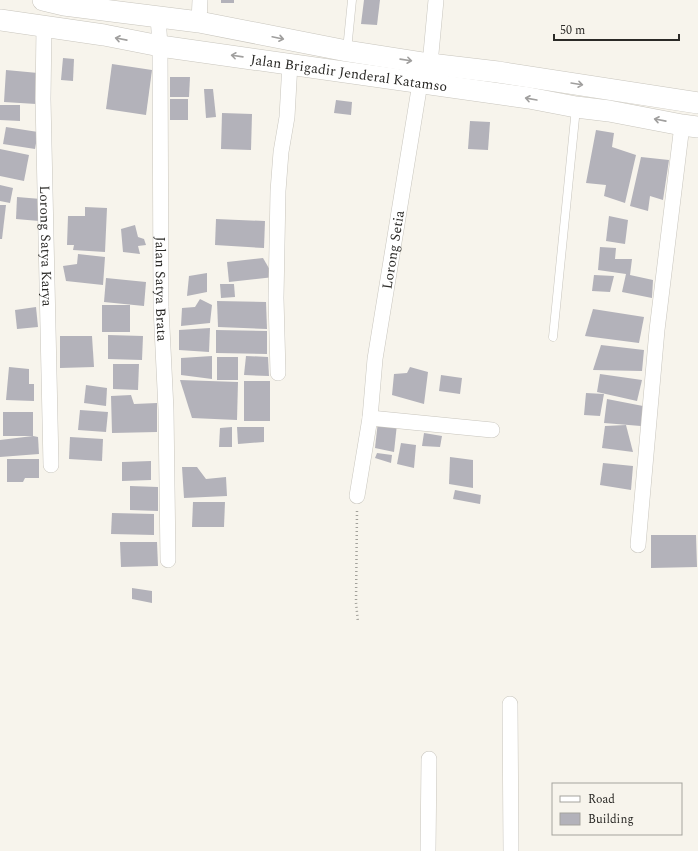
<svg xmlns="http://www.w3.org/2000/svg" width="698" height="851" font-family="Spectral,serif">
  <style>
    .building { fill: #b3b2ba }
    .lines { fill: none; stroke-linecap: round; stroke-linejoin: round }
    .service-casing { stroke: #c8c5bd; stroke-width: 9 }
    .minor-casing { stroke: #c8c5bd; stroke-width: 16 }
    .secondary-casing { stroke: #c8c5bd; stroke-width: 22 }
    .path { stroke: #a3a19b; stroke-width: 2.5; stroke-dasharray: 1 3; stroke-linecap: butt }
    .service { stroke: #fff; stroke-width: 8 }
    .minor { stroke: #fff; stroke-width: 15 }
    .secondary { stroke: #fff; stroke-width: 21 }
    .oneway { stroke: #a09f9e }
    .labels { text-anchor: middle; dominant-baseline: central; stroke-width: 3; stroke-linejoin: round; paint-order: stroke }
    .street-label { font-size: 14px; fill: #2b2a27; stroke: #f7f4ec }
  </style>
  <rect width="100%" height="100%" fill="#f7f4ec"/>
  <!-- building -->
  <g class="building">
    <rect x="221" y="0" width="13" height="3"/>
    <path d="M 364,0 L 380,0 L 377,25 L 361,24 Z"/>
    <path d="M 63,58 L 74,59 L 73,81 L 61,80 Z"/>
    <path d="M 112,64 L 152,70 L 146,115 L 106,109 Z"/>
    <path d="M 6,70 L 38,73 L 36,104 L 4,102 Z"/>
    <path d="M 170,77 L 190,77 L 189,97 L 170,97 Z"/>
    <path d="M 204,89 L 213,89 L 216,117 L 206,118 Z"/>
    <rect x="170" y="99" width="18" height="21"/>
    <path d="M 336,100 L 352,102 L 351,115 L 334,113 Z"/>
    <path d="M 0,105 L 20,105 L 20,121 L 0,120 Z"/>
    <path d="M 222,113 L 252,114 L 251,150 L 221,149 Z"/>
    <path d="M 470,121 L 490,122 L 488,150 L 468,149 Z"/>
    <path d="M 6,127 L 38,132 L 35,149 L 3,144 Z"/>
    <path d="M 596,130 L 614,133 L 612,147 L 636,155 L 625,203 L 604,196 L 606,185 L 586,183 Z"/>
    <path d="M 0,149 L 29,155 L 24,181 L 0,176 Z"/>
    <path d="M 641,157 L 669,160 L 663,200 L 650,196 L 648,211 L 630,206 Z"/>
    <path d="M 0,185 L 13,188 L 10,203 L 0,201 Z"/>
    <path d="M 17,197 L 41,199 L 39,221 L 16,219 Z"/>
    <path d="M 0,205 L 6,205 L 2,239 L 0,239 Z"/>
    <path d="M 85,207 L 107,208 L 105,252 L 73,250 L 74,245 L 67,245 L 68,216 L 85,216 Z"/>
    <path d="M 609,216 L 628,220 L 625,244 L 606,241 Z"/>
    <path d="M 216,219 L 265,221 L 264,248 L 215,245 Z"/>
    <path d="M 135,225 L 138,237 L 144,239 L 146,245 L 138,246 L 140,254 L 123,252 L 121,229 Z"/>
    <path d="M 600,247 L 616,248 L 615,259 L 632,259 L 630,275 L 653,280 L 652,298 L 622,292 L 626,274 L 598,270 Z"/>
    <path d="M 78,254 L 105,257 L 103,285 L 66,281 L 63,266 L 77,264 Z"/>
    <path d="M 263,258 L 274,277 L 229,282 L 227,262 Z"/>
    <path d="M 207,273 L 207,292 L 187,296 L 189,276 Z"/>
    <path d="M 594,275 L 614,276 L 610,292 L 592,291 Z"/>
    <path d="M 106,278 L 146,282 L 144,306 L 104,302 Z"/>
    <path d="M 220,284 L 234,284 L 235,297 L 221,298 Z"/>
    <path d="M 200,299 L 212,305 L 210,323 L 181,326 L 182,308 L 195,307 Z"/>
    <path d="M 217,301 L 266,302 L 267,329 L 218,327 Z"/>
    <rect x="102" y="305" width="28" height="27"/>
    <path d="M 36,307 L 38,327 L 17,329 L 15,310 Z"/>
    <path d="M 593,309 L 644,317 L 639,343 L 585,336 Z"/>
    <path d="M 210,328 L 209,352 L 179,350 L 179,330 Z"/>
    <path d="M 216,330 L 267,331 L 267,354 L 216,353 Z"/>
    <path d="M 108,335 L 143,336 L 142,360 L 108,359 Z"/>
    <path d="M 60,336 L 92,336 L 94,367 L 60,368 Z"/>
    <path d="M 601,345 L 644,350 L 642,371 L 593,370 Z"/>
    <path d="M 212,356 L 212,379 L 181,375 L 181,358 Z"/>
    <path d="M 246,356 L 268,357 L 269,376 L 244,375 Z"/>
    <rect x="217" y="357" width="21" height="23"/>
    <path d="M 113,364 L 139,364 L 138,390 L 113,389 Z"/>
    <path d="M 9,367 L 29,369 L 29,384 L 34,384 L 34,401 L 6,400 Z"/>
    <path d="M 410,367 L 428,372 L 424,404 L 392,395 L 394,374 L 407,373 Z"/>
    <path d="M 600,374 L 642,380 L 637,401 L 597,392 Z"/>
    <path d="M 441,375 L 462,378 L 460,394 L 439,391 Z"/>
    <path d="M 180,380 L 238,382 L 237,420 L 192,418 Z"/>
    <rect x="244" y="381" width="26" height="40"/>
    <path d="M 86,385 L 107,388 L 106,406 L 84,403 Z"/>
    <path d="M 586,393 L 604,394 L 600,416 L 584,415 Z"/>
    <path d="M 131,395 L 134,404 L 157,403 L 157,432 L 112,433 L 111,396 Z"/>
    <path d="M 607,399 L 643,406 L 641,426 L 604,423 Z"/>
    <path d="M 80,410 L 108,412 L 106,432 L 78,430 Z"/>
    <rect x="3" y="412" width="30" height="24"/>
    <path d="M 378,421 L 397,424 L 394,452 L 375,448 Z"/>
    <path d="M 626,425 L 633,452 L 602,448 L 605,426 Z"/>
    <path d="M 232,427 L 232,447 L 219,447 L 220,428 Z"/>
    <path d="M 237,427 L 264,427 L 264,442 L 238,444 Z"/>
    <path d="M 424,433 L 442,436 L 440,447 L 422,446 Z"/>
    <path d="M 33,436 L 38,437 L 39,454 L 0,457 L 0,440 Z"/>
    <path d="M 70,437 L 103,439 L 102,461 L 69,459 Z"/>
    <path d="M 401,443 L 416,445 L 414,468 L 397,464 Z"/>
    <path d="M 377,453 L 392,455 L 391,463 L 375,458 Z"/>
    <path d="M 450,457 L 473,460 L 473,488 L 449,484 Z"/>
    <path d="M 7,459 L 39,459 L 39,478 L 25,478 L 23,482 L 7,482 Z"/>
    <path d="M 151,461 L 151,480 L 122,481 L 122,462 Z"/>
    <path d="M 603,463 L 633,466 L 631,490 L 600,485 Z"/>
    <path d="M 182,467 L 197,467 L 206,479 L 226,477 L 227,496 L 184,498 Z"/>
    <path d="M 130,486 L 158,487 L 158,511 L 130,510 Z"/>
    <path d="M 455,490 L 481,495 L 480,504 L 453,499 Z"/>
    <path d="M 193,502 L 225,502 L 224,527 L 192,527 Z"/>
    <path d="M 112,513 L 154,514 L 154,535 L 111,534 Z"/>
    <path d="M 651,535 L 696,535 L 697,567 L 651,568 Z"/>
    <path d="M 120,542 L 157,542 L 158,566 L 121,567 Z"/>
    <path d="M 132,588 L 152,591 L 152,603 L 132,599 Z"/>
  </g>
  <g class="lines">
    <defs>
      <g id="service">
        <path d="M 347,50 L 352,0"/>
        <path d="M 553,337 L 576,108"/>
      </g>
      <g id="minor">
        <path id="s1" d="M 158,16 L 160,46 L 161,307 L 166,410 L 168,560"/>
        <path d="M 199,22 L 200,0"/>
        <path id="s2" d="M 44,27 L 43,99 L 51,465"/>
        <path d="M 430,64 L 436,0"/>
        <path d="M 278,373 L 276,298 L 278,191 L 281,152 L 287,117 L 290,63"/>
        <path d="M 370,418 L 492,430"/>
        <path id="s3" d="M 357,496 L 370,418 L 375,359 L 420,83"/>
        <path d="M 638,545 L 657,330 L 682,125"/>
        <path d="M 510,704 L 511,851"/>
        <path d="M 428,851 L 429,759"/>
      </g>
      <g id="secondary">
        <path d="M 43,0 L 64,5 L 199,22 L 347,51 L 430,64 L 498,72 L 698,103"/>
        <path id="s4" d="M 0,20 L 104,35 L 160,46 L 529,98 L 576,107 L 609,111 L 682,125 L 698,127"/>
      </g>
    </defs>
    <!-- service casing -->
    <use href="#service" class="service-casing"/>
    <!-- minor casing -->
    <use href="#minor" class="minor-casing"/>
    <!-- secondary casing -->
    <use href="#secondary" class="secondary-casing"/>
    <!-- path -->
    <path class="path" d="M 357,511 L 356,603 L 358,622"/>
    <!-- service -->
    <use href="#service" class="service"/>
    <!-- minor -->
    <use href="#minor" class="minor"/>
    <!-- secondary -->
    <use href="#secondary" class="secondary"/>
  </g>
  <!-- one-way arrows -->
  <defs><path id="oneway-shaft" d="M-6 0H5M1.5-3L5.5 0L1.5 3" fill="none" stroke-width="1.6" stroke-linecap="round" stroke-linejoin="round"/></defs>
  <g class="oneway">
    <use href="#oneway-shaft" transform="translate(278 38) rotate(12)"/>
    <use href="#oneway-shaft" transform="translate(121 39) rotate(-169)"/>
    <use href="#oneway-shaft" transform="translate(237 56) rotate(-172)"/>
    <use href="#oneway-shaft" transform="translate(406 60) rotate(8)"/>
    <use href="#oneway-shaft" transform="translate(577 84) rotate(9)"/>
    <use href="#oneway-shaft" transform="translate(531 99) rotate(-170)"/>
    <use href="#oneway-shaft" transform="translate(660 120) rotate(-169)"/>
  </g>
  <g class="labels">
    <!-- street labels -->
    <g class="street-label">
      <text stroke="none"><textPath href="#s4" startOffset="353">Jalan Brigadir Jenderal Katamso</textPath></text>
      <text stroke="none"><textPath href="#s2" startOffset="219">Lorong Satya Karya</textPath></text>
      <text stroke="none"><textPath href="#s3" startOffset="249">Lorong Setia</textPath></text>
      <text stroke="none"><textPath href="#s1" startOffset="273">Jalan Satya Brata</textPath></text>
    </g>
  </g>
  <!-- legend -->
  <rect x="552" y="783" width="130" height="52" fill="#f7f4ec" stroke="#a5a39d"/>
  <rect x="560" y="796" width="20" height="6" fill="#ffffff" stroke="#a5a39d"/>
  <text x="588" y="803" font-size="12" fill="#2b2a27">Road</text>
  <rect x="560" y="813" width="20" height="12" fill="#b3b2ba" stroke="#a5a39d"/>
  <text x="588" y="823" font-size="12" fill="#2b2a27">Building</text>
  <!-- scale -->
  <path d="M554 34v6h125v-6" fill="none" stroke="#2b2a27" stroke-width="2"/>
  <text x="560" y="34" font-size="12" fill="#2b2a27" stroke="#f7f4ec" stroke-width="3" paint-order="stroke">50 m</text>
</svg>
